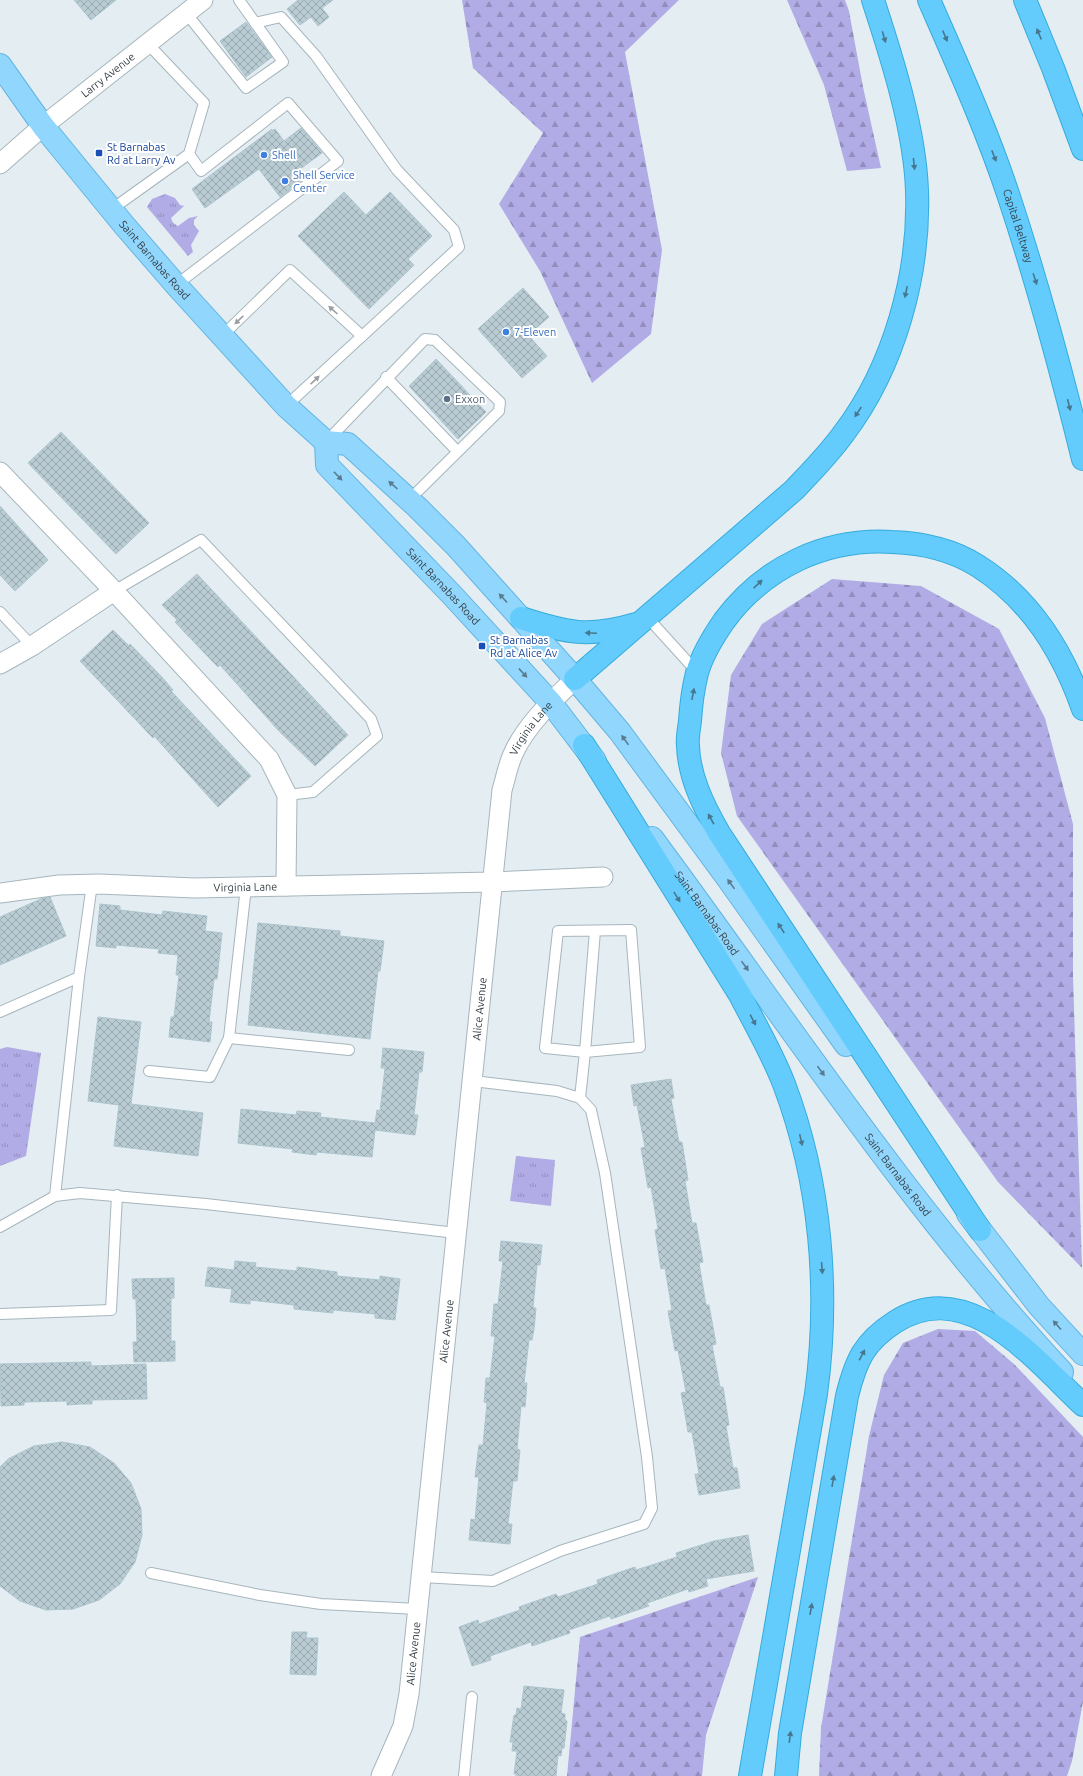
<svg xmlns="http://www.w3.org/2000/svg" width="1083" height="1776" font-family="Ubuntu,sans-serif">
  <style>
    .grass { fill: url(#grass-tufts) }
    .forest { fill: url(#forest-firs) }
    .building { fill: url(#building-cross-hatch); stroke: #adc5ce }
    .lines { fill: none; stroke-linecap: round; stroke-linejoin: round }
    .service-casing { stroke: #a6b6bd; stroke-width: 12 }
    .minor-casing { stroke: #a6b6bd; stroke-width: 21 }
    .primary-casing { stroke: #61b5e2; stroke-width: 24 }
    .motorway-casing { stroke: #34acdc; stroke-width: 24 }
    .service { stroke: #fff; stroke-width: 10 }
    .minor { stroke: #fff; stroke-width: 19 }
    .primary { stroke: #91d6fd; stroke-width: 22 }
    .motorway { stroke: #64ccfd; stroke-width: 22 }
    .oneway { fill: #47778e }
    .oneway2 { fill: #9a9fa2 }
    .oneway3 { fill: #597b8e }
    .transit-dot { fill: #1a4fb4; stroke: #fff; stroke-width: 1.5 }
    .shop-dot { fill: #3f7fe0; stroke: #fff; stroke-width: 1.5 }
    .service-dot { fill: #5c6f8a; stroke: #fff; stroke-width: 1.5 }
    .labels { text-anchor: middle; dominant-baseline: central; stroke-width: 4; stroke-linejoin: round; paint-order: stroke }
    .street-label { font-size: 11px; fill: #343f44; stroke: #fff }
    .transit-label { font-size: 11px; fill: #164399; stroke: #fff; text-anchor: start }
    .shop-label { font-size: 11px; fill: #366cbe; stroke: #fff; text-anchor: start }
    .service-label { font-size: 11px; fill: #4e5e75; stroke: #fff; text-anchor: start }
  </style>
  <defs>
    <pattern id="grass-tufts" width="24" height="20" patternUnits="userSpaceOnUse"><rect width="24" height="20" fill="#b2ace6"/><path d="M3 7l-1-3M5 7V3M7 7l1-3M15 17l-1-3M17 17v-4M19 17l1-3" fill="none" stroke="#928dbc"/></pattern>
    <pattern id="forest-firs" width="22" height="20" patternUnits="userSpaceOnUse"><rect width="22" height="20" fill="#b2ace6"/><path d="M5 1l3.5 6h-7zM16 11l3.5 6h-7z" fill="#928dbc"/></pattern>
    <pattern id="building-cross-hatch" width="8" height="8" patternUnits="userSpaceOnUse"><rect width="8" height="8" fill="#b9ccd3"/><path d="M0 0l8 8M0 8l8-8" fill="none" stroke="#97a7ad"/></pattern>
  </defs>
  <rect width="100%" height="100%" fill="#e4edf2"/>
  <!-- grass -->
  <g class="grass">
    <path d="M 165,194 L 175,198 L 180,205 L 184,206 L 171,218 L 173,223 L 178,226 L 189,218 L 198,216 L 194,220 L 194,225 L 199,231 L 191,245 L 193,252 L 188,256 L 147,207 L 152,199 Z"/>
    <path d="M 7,1047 L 41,1053 L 26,1156 L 0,1166 L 0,1049 Z"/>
    <path d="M 516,1156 L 555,1160 L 551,1206 L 510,1201 Z"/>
  </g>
  <!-- forest -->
  <g class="forest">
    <path d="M 462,0 L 679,0 L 625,52 L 662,250 L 651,334 L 592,383 L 540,271 L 499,204 L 543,133 L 473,68 Z"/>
    <path d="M 787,0 L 845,0 L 849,11 L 863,87 L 881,168 L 847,171 L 824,85 Z"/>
    <path d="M 832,579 L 921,586 L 999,629 L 1045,718 L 1073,824 L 1073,975 L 1082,1268 L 998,1182 L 737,816 L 721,753 L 731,675 L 762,624 Z"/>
    <path d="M 938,1329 L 975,1331 L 1014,1364 L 1083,1437 L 1083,1702 L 1072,1761 L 1067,1776 L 819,1776 L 821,1728 L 869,1436 L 884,1375 L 903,1343 Z"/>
    <path d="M 758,1577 L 706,1735 L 702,1776 L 567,1776 L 580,1637 Z"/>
  </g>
  <!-- building -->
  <g class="building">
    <path d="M 74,0 L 116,0 L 91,20 Z"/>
    <path d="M 298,0 L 333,0 L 322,8 L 329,17 L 318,26 L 311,17 L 300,25 L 287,9 Z"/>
    <path d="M 246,22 L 272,57 L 246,77 L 220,41 Z"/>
    <path d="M 301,128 L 322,153 L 296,172 L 302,180 L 280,197 L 259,169 L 205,208 L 192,189 L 272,129 L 272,131 L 275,129 L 284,141 Z"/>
    <path d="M 344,192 L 366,215 L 390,192 L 432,236 L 408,259 L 414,265 L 369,309 L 298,236 Z"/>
    <path d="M 523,288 L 549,317 L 528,335 L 547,356 L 522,378 L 478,329 Z"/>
    <path d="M 436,359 L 486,412 L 458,439 L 409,386 Z"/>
    <path d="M 61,432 L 149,523 L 116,554 L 28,463 Z"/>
    <path d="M 0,506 L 48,560 L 15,591 L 0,575 Z"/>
    <path d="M 197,574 L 348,735 L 315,766 L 278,730 L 220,665 L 218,667 L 190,638 L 175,622 L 177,620 L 162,605 Z"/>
    <path d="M 113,630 L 129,646 L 130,644 L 160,675 L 173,690 L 171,691 L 251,776 L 218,807 L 154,736 L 153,738 L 80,661 Z"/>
    <path d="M 50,897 L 66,936 L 0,965 L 0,917 L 43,898 Z"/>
    <path d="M 100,904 L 120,906 L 120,910 L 162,915 L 163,911 L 207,916 L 205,931 L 222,933 L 217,979 L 214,979 L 209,1022 L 212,1022 L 210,1042 L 169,1037 L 171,1017 L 174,1017 L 179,975 L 176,975 L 178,955 L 158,953 L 159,949 L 116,945 L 116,948 L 96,946 Z"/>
    <path d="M 258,923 L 340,931 L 340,936 L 384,941 L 380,971 L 378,971 L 370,1039 L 248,1025 Z"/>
    <path d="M 98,1017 L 141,1022 L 131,1104 L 203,1113 L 198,1156 L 114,1146 L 119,1105 L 88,1101 Z"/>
    <path d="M 383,1048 L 424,1052 L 422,1072 L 419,1072 L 414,1115 L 418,1115 L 415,1135 L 375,1130 L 372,1157 L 317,1152 L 316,1155 L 292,1152 L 293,1149 L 238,1143 L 241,1109 L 296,1115 L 297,1111 L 321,1113 L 320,1117 L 375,1123 L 377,1110 L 380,1111 L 385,1068 L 381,1068 Z"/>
    <path d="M 671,1079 L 674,1098 L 671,1099 L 679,1142 L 682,1142 L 688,1180 L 685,1181 L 692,1223 L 696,1223 L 703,1262 L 699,1263 L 706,1305 L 709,1305 L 716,1344 L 712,1345 L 720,1387 L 723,1387 L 729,1425 L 726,1426 L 733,1468 L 737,1468 L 740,1488 L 699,1495 L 695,1474 L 699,1474 L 692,1432 L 688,1432 L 685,1414 L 681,1393 L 686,1392 L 678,1350 L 675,1351 L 668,1311 L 672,1310 L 665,1268 L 661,1269 L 655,1230 L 658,1229 L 651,1187 L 648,1188 L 641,1148 L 645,1147 L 637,1105 L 634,1106 L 631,1085 Z"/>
    <path d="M 501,1241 L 542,1245 L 540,1265 L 537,1265 L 533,1308 L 536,1308 L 534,1329 L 532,1340 L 529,1340 L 524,1383 L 527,1383 L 525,1407 L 521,1406 L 517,1449 L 520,1450 L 517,1481 L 513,1481 L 508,1524 L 512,1524 L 510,1544 L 469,1540 L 471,1519 L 475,1520 L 479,1477 L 475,1477 L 479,1445 L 483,1445 L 487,1403 L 484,1402 L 485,1391 L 486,1378 L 490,1378 L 495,1336 L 491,1336 L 494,1304 L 498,1304 L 503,1261 L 499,1261 Z"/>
    <path d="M 235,1261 L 256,1263 L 255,1267 L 297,1271 L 297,1267 L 337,1272 L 337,1276 L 380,1280 L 380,1276 L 400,1279 L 395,1320 L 375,1318 L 375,1314 L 333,1310 L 333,1313 L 294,1309 L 294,1305 L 250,1300 L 250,1304 L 230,1302 L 232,1289 L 205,1286 L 208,1267 L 234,1270 Z"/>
    <path d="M 174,1278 L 174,1298 L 171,1298 L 171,1341 L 175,1341 L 175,1361 L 134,1362 L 133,1342 L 137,1342 L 136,1299 L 133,1299 L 132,1279 Z"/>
    <path d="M 91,1362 L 91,1366 L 146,1364 L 147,1399 L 92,1400 L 92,1404 L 80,1404 L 67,1405 L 67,1401 L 24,1402 L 24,1405 L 1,1406 L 0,1364 Z"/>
    <path d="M 62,1442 L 90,1447 L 114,1463 L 131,1483 L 141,1509 L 142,1535 L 135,1562 L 120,1584 L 99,1600 L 73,1609 L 46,1610 L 20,1601 L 0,1586 L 0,1467 L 8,1459 L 34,1446 Z"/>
    <path d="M 748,1535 L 754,1571 L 706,1579 L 708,1586 L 689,1592 L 688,1589 L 647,1603 L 649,1606 L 611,1619 L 610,1616 L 569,1630 L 570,1633 L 532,1646 L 531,1642 L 490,1656 L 491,1660 L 472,1666 L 459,1627 L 478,1620 L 479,1624 L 520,1610 L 519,1607 L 556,1594 L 558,1597 L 598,1584 L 597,1580 L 635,1567 L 636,1570 L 677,1557 L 676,1553 L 714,1541 Z"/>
    <path d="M 292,1632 L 307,1632 L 306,1638 L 318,1638 L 316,1675 L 290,1674 Z"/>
    <path d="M 524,1686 L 564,1690 L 561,1713 L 565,1714 L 565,1720 L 567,1721 L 564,1748 L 562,1748 L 561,1756 L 558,1755 L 556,1776 L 516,1776 L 516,1774 L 514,1774 L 517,1751 L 512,1751 L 513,1742 L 510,1742 L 514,1715 L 516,1715 L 517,1708 L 521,1709 Z"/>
  </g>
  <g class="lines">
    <defs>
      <g id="service">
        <path d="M 186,13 L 246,88 L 283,62 L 239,0"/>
        <path d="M 255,23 L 281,17 L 316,56 L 397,170 L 454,230 L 459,247 L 286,406"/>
        <path d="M 112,209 L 189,154 L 204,103 L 148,44"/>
        <path d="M 176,285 L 338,161 L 288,103 L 201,171 L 189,154"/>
        <path d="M 223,335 L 290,270 L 362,336"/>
        <path d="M 386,377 L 457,451"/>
        <path d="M 326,442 L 425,339 L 435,340 L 500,402 L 499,411 L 409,500"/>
        <path d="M 114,591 L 201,540 L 371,719 L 377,736 L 313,792 L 287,795"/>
        <path d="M 0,612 L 32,646"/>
        <path d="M 648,618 L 697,672"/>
        <path d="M 0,1012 L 79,977 L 92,884"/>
        <path d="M 229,1038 L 349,1050"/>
        <path d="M 149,1071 L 210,1077 L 229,1038 L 246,887"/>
        <path d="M 580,1098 L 585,1052 L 545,1048 L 558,931 L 631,930 L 640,1047 L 585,1052 L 595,931"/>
        <path d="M 55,1196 L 79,977"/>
        <path d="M 0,1227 L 55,1196 L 80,1193 L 206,1204 L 456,1233"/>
        <path d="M 0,1314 L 111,1310 L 117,1195"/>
        <path d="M 151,1573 L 260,1595 L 321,1604 L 418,1609"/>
        <path d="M 422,1577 L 493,1581 L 560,1551 L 644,1524 L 652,1508 L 647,1457 L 605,1173 L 591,1110 L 580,1098 L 557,1091 L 473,1081"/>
        <path d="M 464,1776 L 472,1697"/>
      </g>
      <g id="minor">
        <path id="s1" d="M 0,164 L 43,126 L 203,0"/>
        <path d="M 0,472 L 114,591 L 269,759 L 287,795 L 286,886"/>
        <path d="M 0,664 L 32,646 L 114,591"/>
        <path id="s2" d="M 0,893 L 59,885 L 99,884 L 195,888 L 492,882 L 603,877"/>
        <path id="s3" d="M 381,1776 L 403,1726 L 409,1694 L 502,790 C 506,777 508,764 514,752 C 527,724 553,700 575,679"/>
      </g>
      <g id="primary">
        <path id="s4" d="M 0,65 L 43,126 L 124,225 L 176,285 L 286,406 L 326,442 L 348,444 L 417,507 L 456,546 L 575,679 L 620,732 L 728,879 L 846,1045"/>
        <path id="s5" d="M 326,442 L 327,465 L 453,596 L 551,703 L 595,761"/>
        <path id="s6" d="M 652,838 C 786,1019 909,1207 1062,1372"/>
        <path d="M 968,1214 L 1039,1306 L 1083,1354"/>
      </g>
      <g id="motorway">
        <path id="s7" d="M 929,0 C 957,64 986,128 1008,194 C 1037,281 1061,370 1083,459"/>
        <path d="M 1025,0 L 1053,68 L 1083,149"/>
        <path d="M 521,618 C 567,633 588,638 636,624"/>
        <path d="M 575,679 L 794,490 C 811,472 829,454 844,433 C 894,367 920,274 917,191 C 915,130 892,58 873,0"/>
        <path d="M 584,745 L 740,995 C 755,1024 772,1053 784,1084 C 821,1182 830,1291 816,1394 L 750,1776"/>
        <path d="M 980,1230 L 719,833 C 704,807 689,777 688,746 C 687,738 689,729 690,721 C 691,705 693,689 697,673 C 702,655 713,637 724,621 C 764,567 825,538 892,542 C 922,543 953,550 978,566 C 1030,599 1063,652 1083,709"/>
        <path d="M 786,1776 L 790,1733 L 847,1396 C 856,1360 864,1342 895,1322 C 968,1275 1035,1360 1083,1405"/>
      </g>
    </defs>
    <!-- service casing -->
    <use href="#service" class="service-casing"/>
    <!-- minor casing -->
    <use href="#minor" class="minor-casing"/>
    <!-- primary casing -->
    <use href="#primary" class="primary-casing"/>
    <!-- motorway casing -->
    <use href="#motorway" class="motorway-casing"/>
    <!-- service -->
    <use href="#service" class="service"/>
    <!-- minor -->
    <use href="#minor" class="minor"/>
    <!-- primary -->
    <use href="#primary" class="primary"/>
    <!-- motorway -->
    <use href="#motorway" class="motorway"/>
  </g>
  <!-- one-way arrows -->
  <defs><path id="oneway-solid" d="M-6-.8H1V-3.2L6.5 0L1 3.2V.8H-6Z"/></defs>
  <g class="oneway">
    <use href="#oneway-solid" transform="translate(1039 34) rotate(-113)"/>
    <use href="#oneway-solid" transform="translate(945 36) rotate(67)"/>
    <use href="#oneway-solid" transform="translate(884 37) rotate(74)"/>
    <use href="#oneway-solid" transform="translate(994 156) rotate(69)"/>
    <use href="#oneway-solid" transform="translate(914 164) rotate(84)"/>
    <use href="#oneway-solid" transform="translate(1035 279) rotate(72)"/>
    <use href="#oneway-solid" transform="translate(906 292) rotate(102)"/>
    <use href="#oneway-solid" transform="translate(1069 405) rotate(76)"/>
    <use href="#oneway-solid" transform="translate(858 412) rotate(123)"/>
    <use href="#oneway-solid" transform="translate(758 584) rotate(-43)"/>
    <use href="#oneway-solid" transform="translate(591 633) rotate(-178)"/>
    <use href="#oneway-solid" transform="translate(693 694) rotate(-79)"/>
    <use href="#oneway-solid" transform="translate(711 819) rotate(-119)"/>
    <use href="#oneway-solid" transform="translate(677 897) rotate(58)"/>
    <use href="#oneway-solid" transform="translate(781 928) rotate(-123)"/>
    <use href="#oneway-solid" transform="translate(753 1020) rotate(62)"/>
    <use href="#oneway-solid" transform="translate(801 1140) rotate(77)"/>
    <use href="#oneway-solid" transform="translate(822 1268) rotate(86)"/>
    <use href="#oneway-solid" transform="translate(862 1355) rotate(-62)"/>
    <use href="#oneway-solid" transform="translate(833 1481) rotate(-80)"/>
    <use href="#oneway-solid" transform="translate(811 1609) rotate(-80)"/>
    <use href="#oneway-solid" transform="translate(790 1737) rotate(-82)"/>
  </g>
  <g class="oneway2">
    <use href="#oneway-solid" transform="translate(333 310) rotate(-138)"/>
    <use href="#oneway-solid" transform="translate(239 320) rotate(136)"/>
    <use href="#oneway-solid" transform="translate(315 380) rotate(-43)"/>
  </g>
  <g class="oneway3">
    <use href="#oneway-solid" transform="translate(338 476) rotate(46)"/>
    <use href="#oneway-solid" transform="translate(393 485) rotate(-138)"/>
    <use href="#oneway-solid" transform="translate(503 598) rotate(-132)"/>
    <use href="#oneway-solid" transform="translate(523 673) rotate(47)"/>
    <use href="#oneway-solid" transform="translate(625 740) rotate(-126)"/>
    <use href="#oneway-solid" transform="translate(731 884) rotate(-126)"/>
    <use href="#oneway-solid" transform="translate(745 966) rotate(54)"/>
    <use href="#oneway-solid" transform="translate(821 1071) rotate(54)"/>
    <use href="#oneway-solid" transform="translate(1057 1325) rotate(-132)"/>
  </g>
  <!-- markers -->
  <g class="transit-dot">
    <rect x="95" y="149" width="8" height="8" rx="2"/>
    <rect x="478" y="642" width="8" height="8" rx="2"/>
  </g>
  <g class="shop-dot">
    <circle cx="264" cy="155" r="4"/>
    <circle cx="285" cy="181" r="4"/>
    <circle cx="506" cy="332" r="4"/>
  </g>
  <circle class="service-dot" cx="447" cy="399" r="4"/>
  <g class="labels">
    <!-- street labels -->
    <g class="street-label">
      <text stroke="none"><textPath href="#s1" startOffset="140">Larry Avenue</textPath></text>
      <text stroke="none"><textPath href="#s7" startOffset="243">Capital Beltway</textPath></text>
      <text stroke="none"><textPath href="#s4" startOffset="249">Saint Barnabas Road</textPath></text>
      <text stroke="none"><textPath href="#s5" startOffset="191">Saint Barnabas Road</textPath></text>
      <text stroke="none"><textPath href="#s3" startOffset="1065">Virginia Lane</textPath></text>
      <text stroke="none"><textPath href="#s2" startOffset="246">Virginia Lane</textPath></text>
      <text stroke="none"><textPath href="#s6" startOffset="93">Saint Barnabas Road</textPath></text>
      <text stroke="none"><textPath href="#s3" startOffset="776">Alice Avenue</textPath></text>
      <text stroke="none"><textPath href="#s6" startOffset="417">Saint Barnabas Road</textPath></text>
      <text stroke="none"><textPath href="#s3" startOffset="452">Alice Avenue</textPath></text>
      <text stroke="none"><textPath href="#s3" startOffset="128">Alice Avenue</textPath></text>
    </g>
    <!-- transit labels -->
    <g class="transit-label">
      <text x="107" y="147">St Barnabas<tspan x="107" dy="13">Rd at Larry Av</tspan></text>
      <text x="490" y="640">St Barnabas<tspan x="490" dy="13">Rd at Alice Av</tspan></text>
    </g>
    <!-- shop labels -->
    <g class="shop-label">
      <text x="272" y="155">Shell</text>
      <text x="293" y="175">Shell Service<tspan x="293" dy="13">Center</tspan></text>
      <text x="514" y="332">7-Eleven</text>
    </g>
    <!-- service labels -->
    <g class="service-label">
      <text x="455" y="399">Exxon</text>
    </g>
  </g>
</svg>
